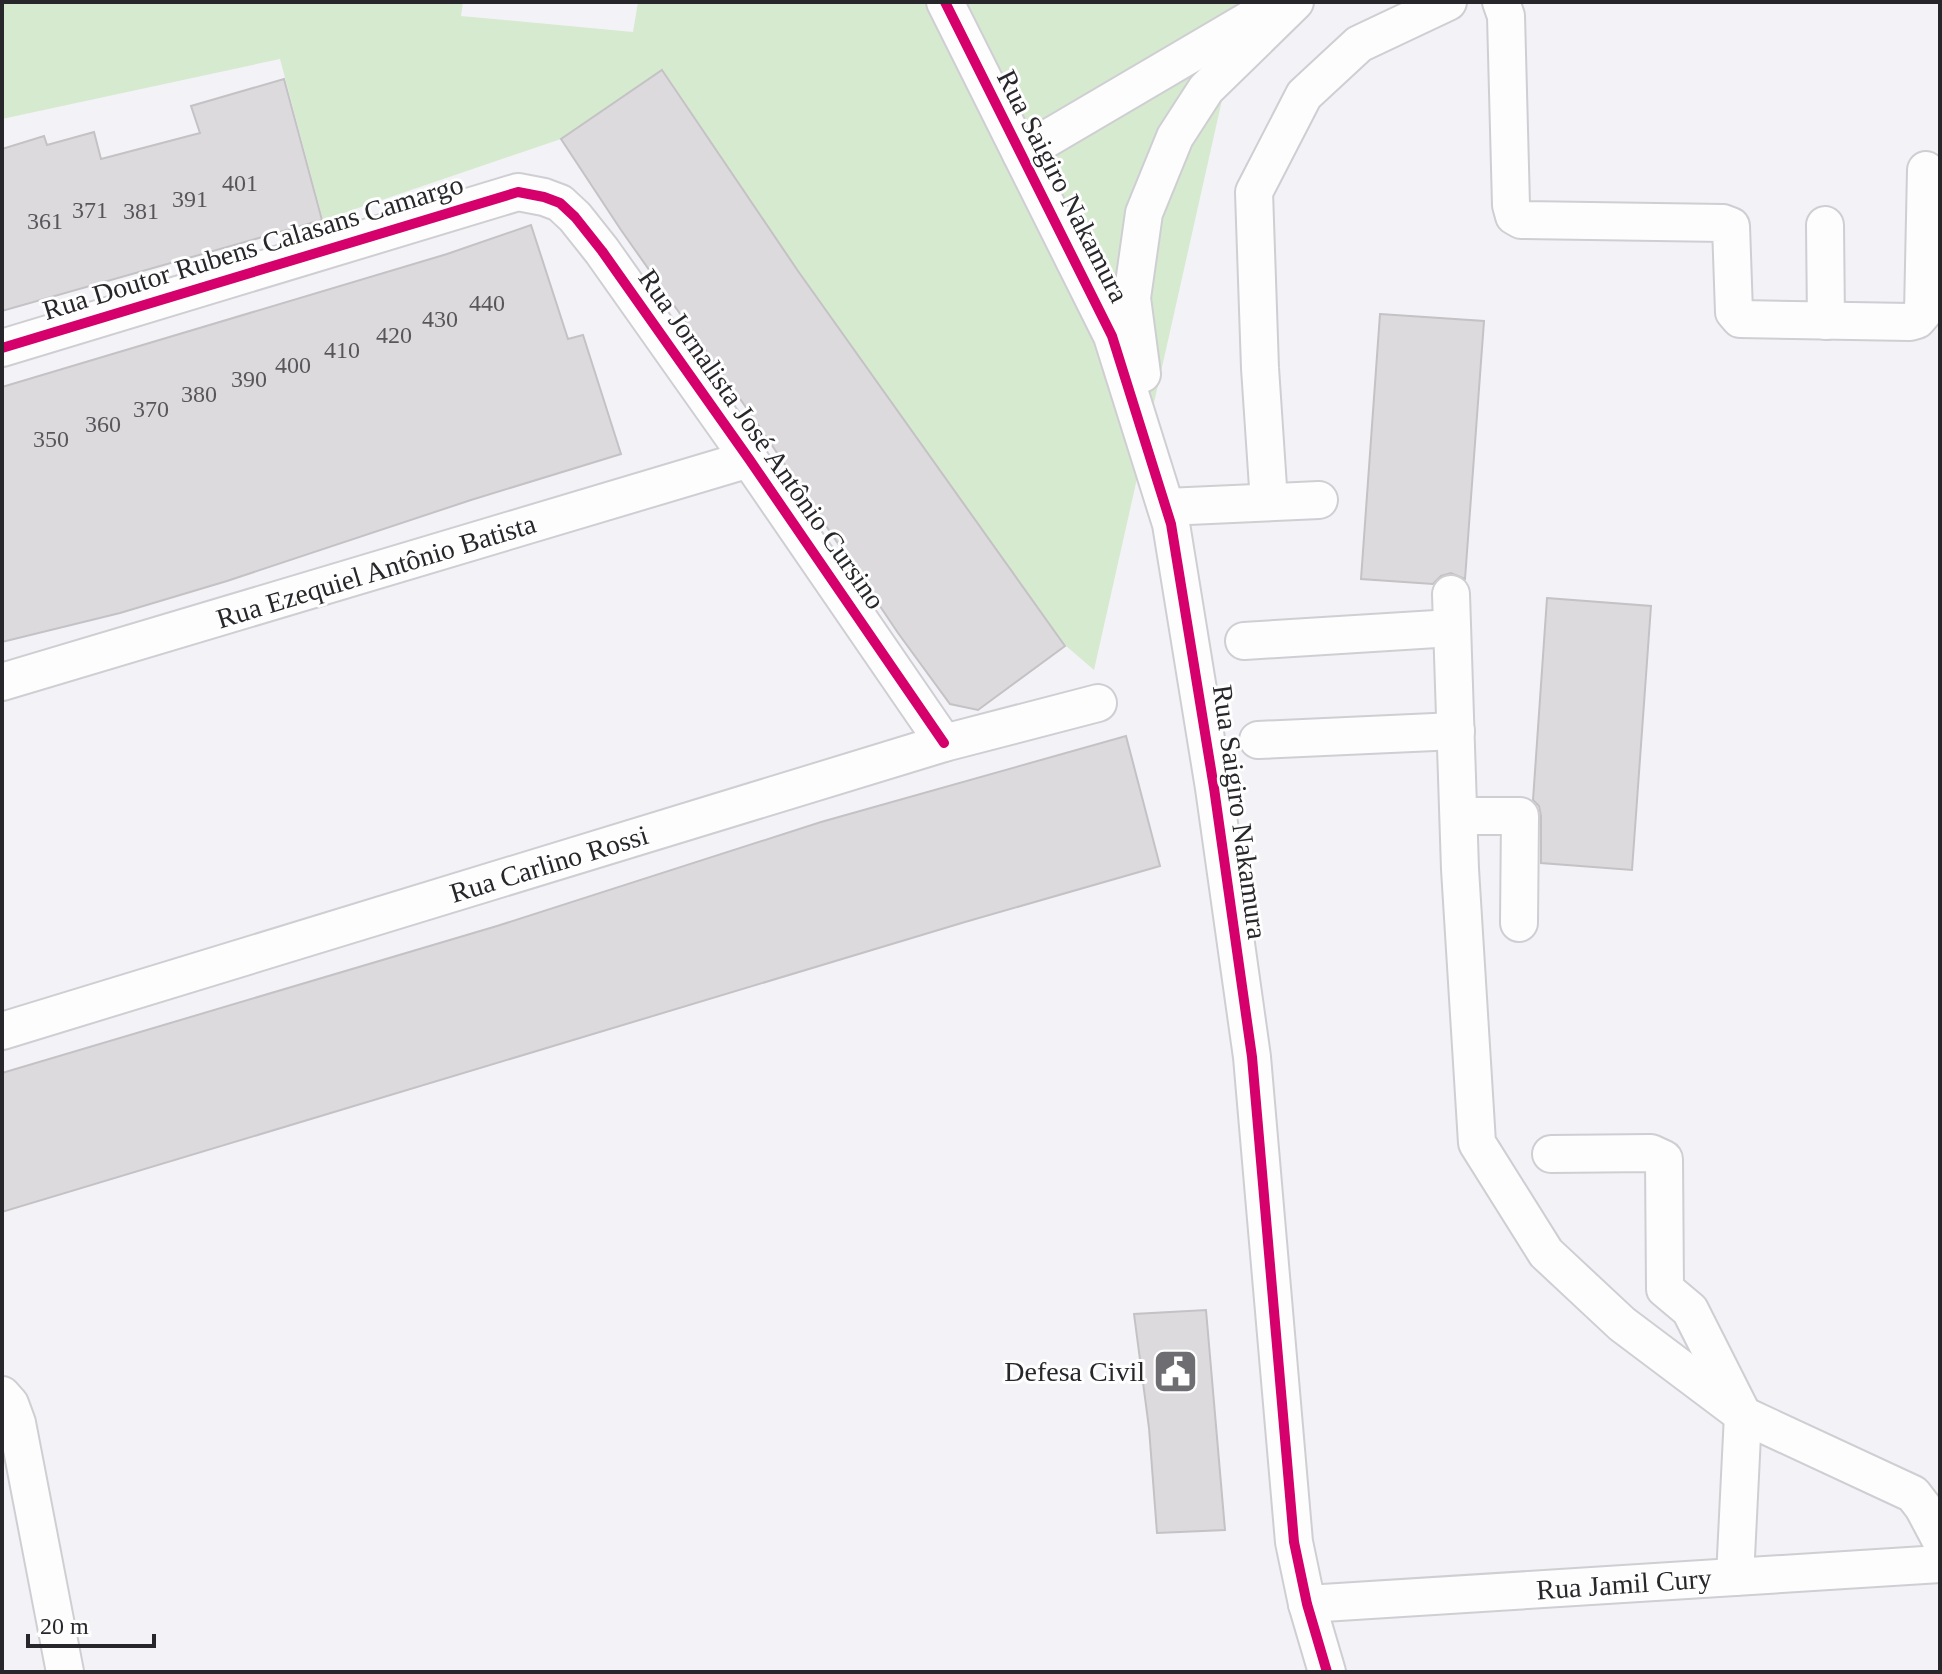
<svg xmlns="http://www.w3.org/2000/svg" width="1942" height="1674" font-family="'Times New Roman',serif">
  <style>
    .green { fill: #d6ead0 }
    .building { fill: #dddadd; stroke: #c4c2c4; stroke-width: 2 }
    .lines { fill: none; stroke-linecap: round; stroke-linejoin: round }
    .minor-casing { stroke: #cfced2; stroke-width: 40 }
    .minor { stroke: #fdfdfe; stroke-width: 36 }
    .cycleway-casing { stroke: #fefefe; stroke-width: 15 }
    .cycleway { stroke: #d6006c; stroke-width: 10 }
    .labels { text-anchor: middle; dominant-baseline: central; stroke-width: 6; stroke-linejoin: round; paint-order: stroke }
    .number-label { font-size: 24px; fill: #58565a }
    .street-label { font-size: 28px; fill: #27262a; stroke: #fefefe }
    .poi-label { font-size: 28px; fill: #27262a; stroke: #fefefe; text-anchor: end }
  </style>
  <rect width="100%" height="100%" fill="#f3f2f7"/>
  <!-- green -->
  <path class="green" d="M 2,2 L 463,2 L 461,16 L 633,32 L 638,2 L 1244,2 L 1094,670 L 1065,645 L 1003,559 L 798,271 L 663,70 L 561,139 L 323,220 L 280,59 L 2,119 Z"/>
  <!-- building -->
  <g class="building">
    <path d="M 662,70 L 798,271 L 1065,646 L 978,710 L 950,704 L 898,633 L 757,423 L 621,230 L 561,139 Z"/>
    <path d="M 284,79 L 322,220 L 2,311 L 2,149 L 44,136 L 47,145 L 94,132 L 101,159 L 200,133 L 191,106 Z"/>
    <path d="M 531,225 L 568,339 L 583,335 L 621,454 L 471,500 L 227,581 L 120,613 L 2,642 L 2,387 L 447,254 Z"/>
    <path d="M 1380,314 L 1484,321 L 1465,579 L 1451,573 L 1441,576 L 1433,584 L 1361,579 Z"/>
    <path d="M 1547,598 L 1651,606 L 1632,870 L 1541,863 L 1541,816 L 1539,806 L 1533,800 Z"/>
    <path d="M 1126,736 L 1160,866 L 965,922 L 2,1212 L 2,1073 L 497,926 L 821,822 Z"/>
    <path d="M 1206,1310 L 1225,1530 L 1157,1533 L 1149,1428 L 1134,1314 Z"/>
  </g>
  <g class="lines">
    <defs>
      <g id="minor">
        <path d="M 945,2 L 1112,336 L 1171,524 L 1214,788 L 1252,1057 L 1294,1542 L 1307,1604 L 1327,1672"/>
        <path d="M 1501,2 L 1506,16 L 1511,205 L 1514,216 L 1521,220 L 1723,223 L 1731,226 L 1734,312 L 1740,319 L 1910,322 L 1917,320 L 1923,313 L 1926,170"/>
        <path d="M 1021,154 L 1271,7"/>
        <path d="M 1825,225 L 1826,321"/>
        <path d="M 2,348 L 518,192 L 544,197 L 560,203 L 575,217 L 602,251 L 749,459 L 944,743"/>
        <path d="M 1142,374 L 1132,298 L 1144,213 L 1175,137 L 1206,89 L 1295,2"/>
        <path d="M 1269,502 L 1260,368 L 1254,192 L 1304,95 L 1359,44 L 1448,2"/>
        <path d="M 1166,507 L 1319,500"/>
        <path d="M 1451,594 L 1460,869 L 1477,1143 L 1546,1253 L 1622,1324 L 1743,1415 L 1913,1494 L 1923,1507 L 1940,1539"/>
        <path d="M 1244,641 L 1452,628"/>
        <path d="M 2,682 L 749,459"/>
        <path d="M 1258,740 L 1456,731"/>
        <path d="M 1459,816 L 1520,816 L 1519,923"/>
        <path d="M 2,1031 L 944,743 L 1098,703"/>
        <path d="M 1551,1154 L 1651,1153 L 1664,1159 L 1665,1289 L 1690,1310 L 1743,1415 L 1735,1577"/>
        <path d="M 2,1395 L 10,1404 L 17,1423 L 65,1672"/>
        <path d="M 1307,1604 L 1940,1564"/>
      </g>
    </defs>
    <!-- minor casing -->
    <use href="#minor" class="minor-casing"/>
    <!-- minor -->
    <use href="#minor" class="minor"/>
    <defs>
      <g id="cycleway">
        <path d="M 945,2 L 1112,336 L 1171,524 L 1214,788 L 1252,1057 L 1294,1542 L 1307,1604 L 1327,1672"/>
        <path d="M 2,348 L 518,192 L 544,197 L 560,203 L 575,217 L 602,251 L 749,459 L 944,743"/>
      </g>
    </defs>
    <!-- cycleway casing -->
    <use href="#cycleway" class="cycleway-casing"/>
    <!-- cycleway -->
    <use href="#cycleway" class="cycleway"/>
  </g>
  <!-- icons -->
  <defs>
    <symbol id="civic-square" viewBox="-11 -11 22 22"><rect x="-9" y="-9" width="18" height="18" rx="4" fill="#6e6d72" stroke="#fefefe"/><path d="M-.6-6.5H3V-4.5H.6V-3L4-1V1h2V6H-6V1h2V-1L-.6-3ZM-1.2 2.5V6h2.4V2.5Z" fill="#fff"/></symbol>
  </defs>
  <g fill-rule="evenodd">
    <use href="#civic-square" x="1150" y="1346" width="51" height="51"/>
  </g>
  <g class="labels">
    <!-- number labels -->
    <g class="number-label">
      <text x="240" y="183">401</text>
      <text x="190" y="199">391</text>
      <text x="90" y="210">371</text>
      <text x="141" y="211">381</text>
      <text x="45" y="221">361</text>
      <text x="487" y="303">440</text>
      <text x="440" y="319">430</text>
      <text x="394" y="335">420</text>
      <text x="342" y="350">410</text>
      <text x="293" y="365">400</text>
      <text x="249" y="379">390</text>
      <text x="199" y="394">380</text>
      <text x="151" y="409">370</text>
      <text x="103" y="424">360</text>
      <text x="51" y="439">350</text>
    </g>
    <!-- street labels -->
    <g class="street-label">
      <text transform="translate(1063 186) rotate(63)">Rua Saigiro Nakamura</text>
      <text transform="translate(253 247) rotate(-17)">Rua Doutor Rubens Calasans Camargo</text>
      <text transform="translate(762 439) rotate(55)">Rua Jornalista José Antônio Cursino</text>
      <text transform="translate(376 571) rotate(-17)">Rua Ezequiel Antônio Batista</text>
      <text transform="translate(1240 812) rotate(82)">Rua Saigiro Nakamura</text>
      <text transform="translate(549 864) rotate(-17)">Rua Carlino Rossi</text>
      <text transform="translate(1624 1584) rotate(-4)">Rua Jamil Cury</text>
    </g>
    <!-- poi labels -->
    <g class="poi-label">
      <text x="1145" y="1371">Defesa Civil</text>
    </g>
  </g>
  <!-- border -->
  <rect width="1942" height="1674" fill="none" stroke="#27262a" stroke-width="8"/>
  <!-- scale -->
  <path d="M28 1634v12h126v-12" fill="none" stroke="#27262a" stroke-width="4"/>
  <text x="40" y="1634" font-size="24" fill="#27262a" stroke="#fefefe" stroke-width="6" paint-order="stroke">20 m</text>
</svg>
